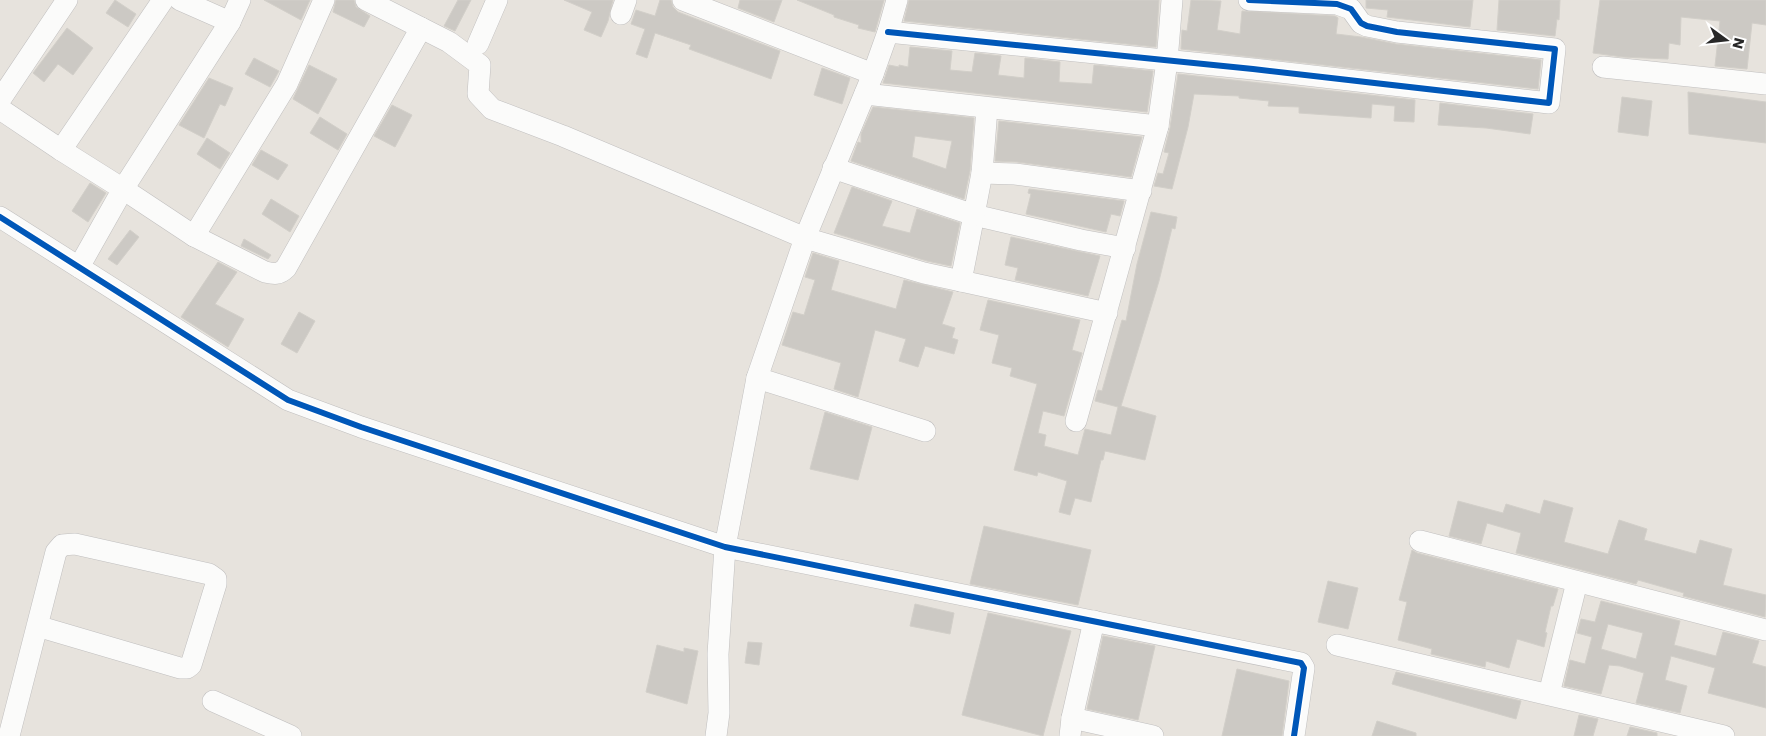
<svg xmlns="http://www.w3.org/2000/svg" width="1766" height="736" font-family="Poppins,sans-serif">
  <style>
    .building { fill: #ccc9c4; stroke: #d2cfc9; fill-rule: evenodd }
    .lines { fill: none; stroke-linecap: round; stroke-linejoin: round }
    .minor-casing { stroke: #c0bfbf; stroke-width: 22 }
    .minor { stroke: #fbfbfa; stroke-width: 21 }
    .cycleway-casing { stroke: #fff; stroke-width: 9 }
    .cycleway { stroke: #0057b8; stroke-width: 6 }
  </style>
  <rect width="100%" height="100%" fill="#e7e3dd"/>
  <!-- building -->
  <g class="building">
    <path d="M 115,0 L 136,14 L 128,27 L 106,13 Z"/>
    <path d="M 264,0 L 310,0 L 301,20 Z"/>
    <path d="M 336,0 L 354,0 L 356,7 L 370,16 L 364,27 L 333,12 Z"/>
    <path d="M 458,0 L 471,0 L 455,31 L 444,26 Z"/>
    <path d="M 564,0 L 613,0 L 608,21 L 601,37 L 584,30 L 592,12 Z"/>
    <path d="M 660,0 L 671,0 L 673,7 L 678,12 L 780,51 L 771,79 L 689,49 L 691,45 L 655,33 L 647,58 L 636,54 L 645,29 L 631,24 L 636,10 L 655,16 Z"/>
    <path d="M 740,0 L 782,0 L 774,22 L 738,8 Z"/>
    <path d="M 797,0 L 884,0 L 875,32 L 858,28 L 859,25 L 834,17 L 834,15 Z"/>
    <path d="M 909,0 L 1159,0 L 1156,47 L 904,21 Z"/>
    <path d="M 1191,0 L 1221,1 L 1217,30 L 1240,34 L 1242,11 L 1335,16 L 1338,18 L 1336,34 L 1361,37 L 1396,44 L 1541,60 L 1538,89 L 1181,49 L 1182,30 L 1187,31 Z"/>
    <path d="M 1366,0 L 1473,0 L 1470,27 L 1387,17 L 1388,10 L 1366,8 Z"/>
    <path d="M 1499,0 L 1560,0 L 1559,20 L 1557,19 L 1555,36 L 1497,30 Z"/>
    <path d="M 1600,0 L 1766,0 L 1766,25 L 1752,23 L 1747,69 L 1715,66 L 1720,21 L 1681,17 L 1680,45 L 1669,43 L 1668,59 L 1623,57 L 1593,53 Z"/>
    <path d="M 67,28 L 93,48 L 73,75 L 58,64 L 44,82 L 33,73 Z"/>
    <path d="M 910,47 L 952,51 L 950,70 L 972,72 L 975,53 L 1001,56 L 998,75 L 1024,78 L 1025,58 L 1060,62 L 1059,82 L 1092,84 L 1094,65 L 1153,71 L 1147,112 L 883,83 L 889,65 L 899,67 L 899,65 L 908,67 Z"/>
    <path d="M 254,58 L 279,71 L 270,87 L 245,74 Z"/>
    <path d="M 309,65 L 337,79 L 318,114 L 293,99 Z"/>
    <path d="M 822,68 L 850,78 L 842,104 L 814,95 Z"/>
    <path d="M 1178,74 L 1415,100 L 1414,122 L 1394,121 L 1395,106 L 1372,104 L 1371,118 L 1357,117 L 1299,113 L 1299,107 L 1268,106 L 1269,101 L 1239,98 L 1239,96 L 1194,94 L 1188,127 L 1172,189 L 1154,186 L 1158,173 L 1163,174 L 1169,153 L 1164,152 L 1170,128 Z"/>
    <path d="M 209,78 L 233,88 L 225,106 L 220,104 L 204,138 L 179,125 Z"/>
    <path d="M 1688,92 L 1766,102 L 1766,143 L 1689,134 Z"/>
    <path d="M 1622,97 L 1652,101 L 1648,136 L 1618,132 Z"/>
    <path d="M 1440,103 L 1533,114 L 1530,134 L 1486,128 L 1438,125 Z"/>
    <path d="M 392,105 L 412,115 L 395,147 L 374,136 Z"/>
    <path d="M 873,107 L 974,118 L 970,171 L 964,199 L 851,161 L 858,142 L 861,143 L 861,134 ZM 915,136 L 952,141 L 946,169 L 912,157 Z"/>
    <path d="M 320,117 L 347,134 L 338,150 L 310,133 Z"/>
    <path d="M 999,121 L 1142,137 L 1131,177 L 1017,162 L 995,161 Z"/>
    <path d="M 207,138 L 230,153 L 220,169 L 197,154 Z"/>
    <path d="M 261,150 L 288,165 L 278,180 L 252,165 Z"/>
    <path d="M 90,183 L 106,193 L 88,222 L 72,211 Z"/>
    <path d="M 852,187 L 892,201 L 882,226 L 910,233 L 917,209 L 960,223 L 951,266 L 927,261 L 834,233 Z"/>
    <path d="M 1029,189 L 1124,201 L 1120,216 L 1111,214 L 1106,232 L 1026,214 L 1031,194 L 1028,193 Z"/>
    <path d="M 271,199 L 299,216 L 290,232 L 262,214 Z"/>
    <path d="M 1151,212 L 1177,217 L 1175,229 L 1172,228 L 1159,281 L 1121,406 L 1156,416 L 1145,460 L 1105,451 L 1103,460 L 1101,460 L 1091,502 L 1075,498 L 1070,515 L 1059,512 L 1067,481 L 1038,472 L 1037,476 L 1014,470 L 1037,384 L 1010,376 L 1012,368 L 992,363 L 999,335 L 980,330 L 988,300 L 1080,320 L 1072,350 L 1082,353 L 1064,416 L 1043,411 L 1038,433 L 1046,435 L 1044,446 L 1078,455 L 1085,429 L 1111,435 L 1118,407 L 1095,401 L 1098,390 L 1102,391 L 1122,320 L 1126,321 L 1137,264 Z"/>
    <path d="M 130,230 L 139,237 L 117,265 L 108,259 Z"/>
    <path d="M 1011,237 L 1100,256 L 1088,296 L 1015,280 L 1018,268 L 1005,265 Z"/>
    <path d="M 244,239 L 271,255 L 268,259 L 241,246 Z"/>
    <path d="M 813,253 L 839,261 L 831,290 L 896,309 L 904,280 L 953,292 L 942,324 L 955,328 L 952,338 L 958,340 L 954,354 L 925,346 L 918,367 L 899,361 L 906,339 L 875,330 L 858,397 L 834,389 L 841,363 L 782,345 L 793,312 L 804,315 L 815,280 L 805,277 Z"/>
    <path d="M 218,262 L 237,272 L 215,304 L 244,319 L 228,347 L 181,317 Z"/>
    <path d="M 299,312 L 315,321 L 297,353 L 281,344 Z"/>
    <path d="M 825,412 L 872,427 L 858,480 L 810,469 Z"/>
    <path d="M 1544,500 L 1573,508 L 1564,542 L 1608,554 L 1619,520 L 1647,529 L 1644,540 L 1696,554 L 1700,540 L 1732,549 L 1723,585 L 1766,595 L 1765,617 L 1683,596 L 1684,593 L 1638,580 L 1636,584 L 1516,553 L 1521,533 L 1487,523 L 1481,544 L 1449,536 L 1458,501 L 1503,513 L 1506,504 L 1540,514 Z"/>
    <path d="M 984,526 L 1091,550 L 1078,605 L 970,584 Z"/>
    <path d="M 1412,550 L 1417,553 L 1558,589 L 1553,606 L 1551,606 L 1545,632 L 1547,633 L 1544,647 L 1517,639 L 1509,668 L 1486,661 L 1485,667 L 1431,654 L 1432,649 L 1398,640 L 1407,602 L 1399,600 Z"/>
    <path d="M 1328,581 L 1358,588 L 1348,629 L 1318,622 Z"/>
    <path d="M 1601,601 L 1680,621 L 1674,645 L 1716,656 L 1723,632 L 1759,641 L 1752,663 L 1766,667 L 1766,708 L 1708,693 L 1715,668 L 1671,656 L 1665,680 L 1687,686 L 1680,713 L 1636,703 L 1644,673 L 1620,666 L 1609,665 L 1601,694 L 1564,686 L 1570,660 L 1585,664 L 1592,637 L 1577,633 L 1581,619 L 1595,622 ZM 1608,624 L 1643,633 L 1636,659 L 1601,649 Z"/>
    <path d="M 915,604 L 954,613 L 950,634 L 910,626 Z"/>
    <path d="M 988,613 L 1071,631 L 1043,736 L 962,715 Z"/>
    <path d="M 1103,636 L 1155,646 L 1138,720 L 1087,709 Z"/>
    <path d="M 748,642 L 762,643 L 759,665 L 745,663 Z"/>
    <path d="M 657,645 L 684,652 L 684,648 L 698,651 L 687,704 L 646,692 Z"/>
    <path d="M 1237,669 L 1289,681 L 1282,736 L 1222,736 Z"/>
    <path d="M 1396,672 L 1521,701 L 1516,719 L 1392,684 Z"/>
    <path d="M 1579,715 L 1598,719 L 1593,736 L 1574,736 Z"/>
    <path d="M 1377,721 L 1416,733 L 1416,736 L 1372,736 Z"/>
    <path d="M 1630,727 L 1657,733 L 1657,736 L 1627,736 Z"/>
  </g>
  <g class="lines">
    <defs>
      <g id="minor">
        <path d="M 180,0 L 230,22"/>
        <path d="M 366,0 L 449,42 L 480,65 L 478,94 L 492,109 L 563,136 L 805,238 L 924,273 L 961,281 L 974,215 L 1081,240 L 1125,248"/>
        <path d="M 683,0 L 873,74"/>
        <path d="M 621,14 L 626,0"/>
        <path d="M 888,32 L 1253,69 L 1549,103 L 1555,49 L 1397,32 L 1367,26 L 1361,23 L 1351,9 L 1337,4 L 1249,0"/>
        <path d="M 478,44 L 497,0"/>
        <path d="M 1603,67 L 1766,84"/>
        <path d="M 865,94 L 1158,126"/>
        <path d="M 0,100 L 67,0"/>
        <path d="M 0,109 L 61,150 L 123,189 L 194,236 L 265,272 C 274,274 279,275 286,268 L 421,28"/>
        <path d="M 61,150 L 163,0"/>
        <path d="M 833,168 L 974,215 L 982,173 L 987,108"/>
        <path d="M 982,173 L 1015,174 L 1141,191"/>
        <path d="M 0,217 L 288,400 L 361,427 L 725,547 L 1301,663 L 1304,668 L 1294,736"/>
        <path d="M 194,236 L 287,84 L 324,0"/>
        <path d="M 79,267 L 123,189 L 230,22 L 240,0"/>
        <path d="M 961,281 L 1107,313"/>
        <path d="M 757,378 L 925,431"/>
        <path d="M 1076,421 L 1158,126 L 1167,61 L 1172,0"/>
        <path d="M 1420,541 L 1766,630"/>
        <path d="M 1337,645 L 1724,736"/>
        <path d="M 1549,694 L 1577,582"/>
        <path d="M 213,701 L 291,736"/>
        <path d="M 1072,718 L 1153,736"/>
        <path d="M 9,736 L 56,552 L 62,545 L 75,544 L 209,574 L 216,579 L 216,584 L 191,665 L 187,668 L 180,668 L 37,626"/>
        <path d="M 716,736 L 719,713 L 718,654 L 725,547 L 757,378 L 805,238 L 873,74 L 888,32 L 897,0"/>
        <path d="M 1070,736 L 1072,718 L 1094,621"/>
      </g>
    </defs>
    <!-- minor casing -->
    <use href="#minor" class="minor-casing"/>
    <!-- minor -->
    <use href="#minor" class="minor"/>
    <defs>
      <g id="cycleway">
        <path d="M 888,32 L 1253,69 L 1549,103 L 1555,49 L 1397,32 L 1367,26 L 1361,23 L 1351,9 L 1337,4 L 1249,0"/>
        <path d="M 0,217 L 288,400 L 361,427 L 725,547 L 1301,663 L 1304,668 L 1294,736"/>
      </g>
    </defs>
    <!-- cycleway casing -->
    <use href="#cycleway" class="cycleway-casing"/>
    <!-- cycleway -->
    <use href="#cycleway" class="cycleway"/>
  </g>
  <!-- north arrow -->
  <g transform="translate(1726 40) rotate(105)" stroke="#ffffff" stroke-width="4" paint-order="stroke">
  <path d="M0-4L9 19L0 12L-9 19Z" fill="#282828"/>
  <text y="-8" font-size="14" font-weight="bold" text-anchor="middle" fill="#282828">N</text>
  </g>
</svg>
